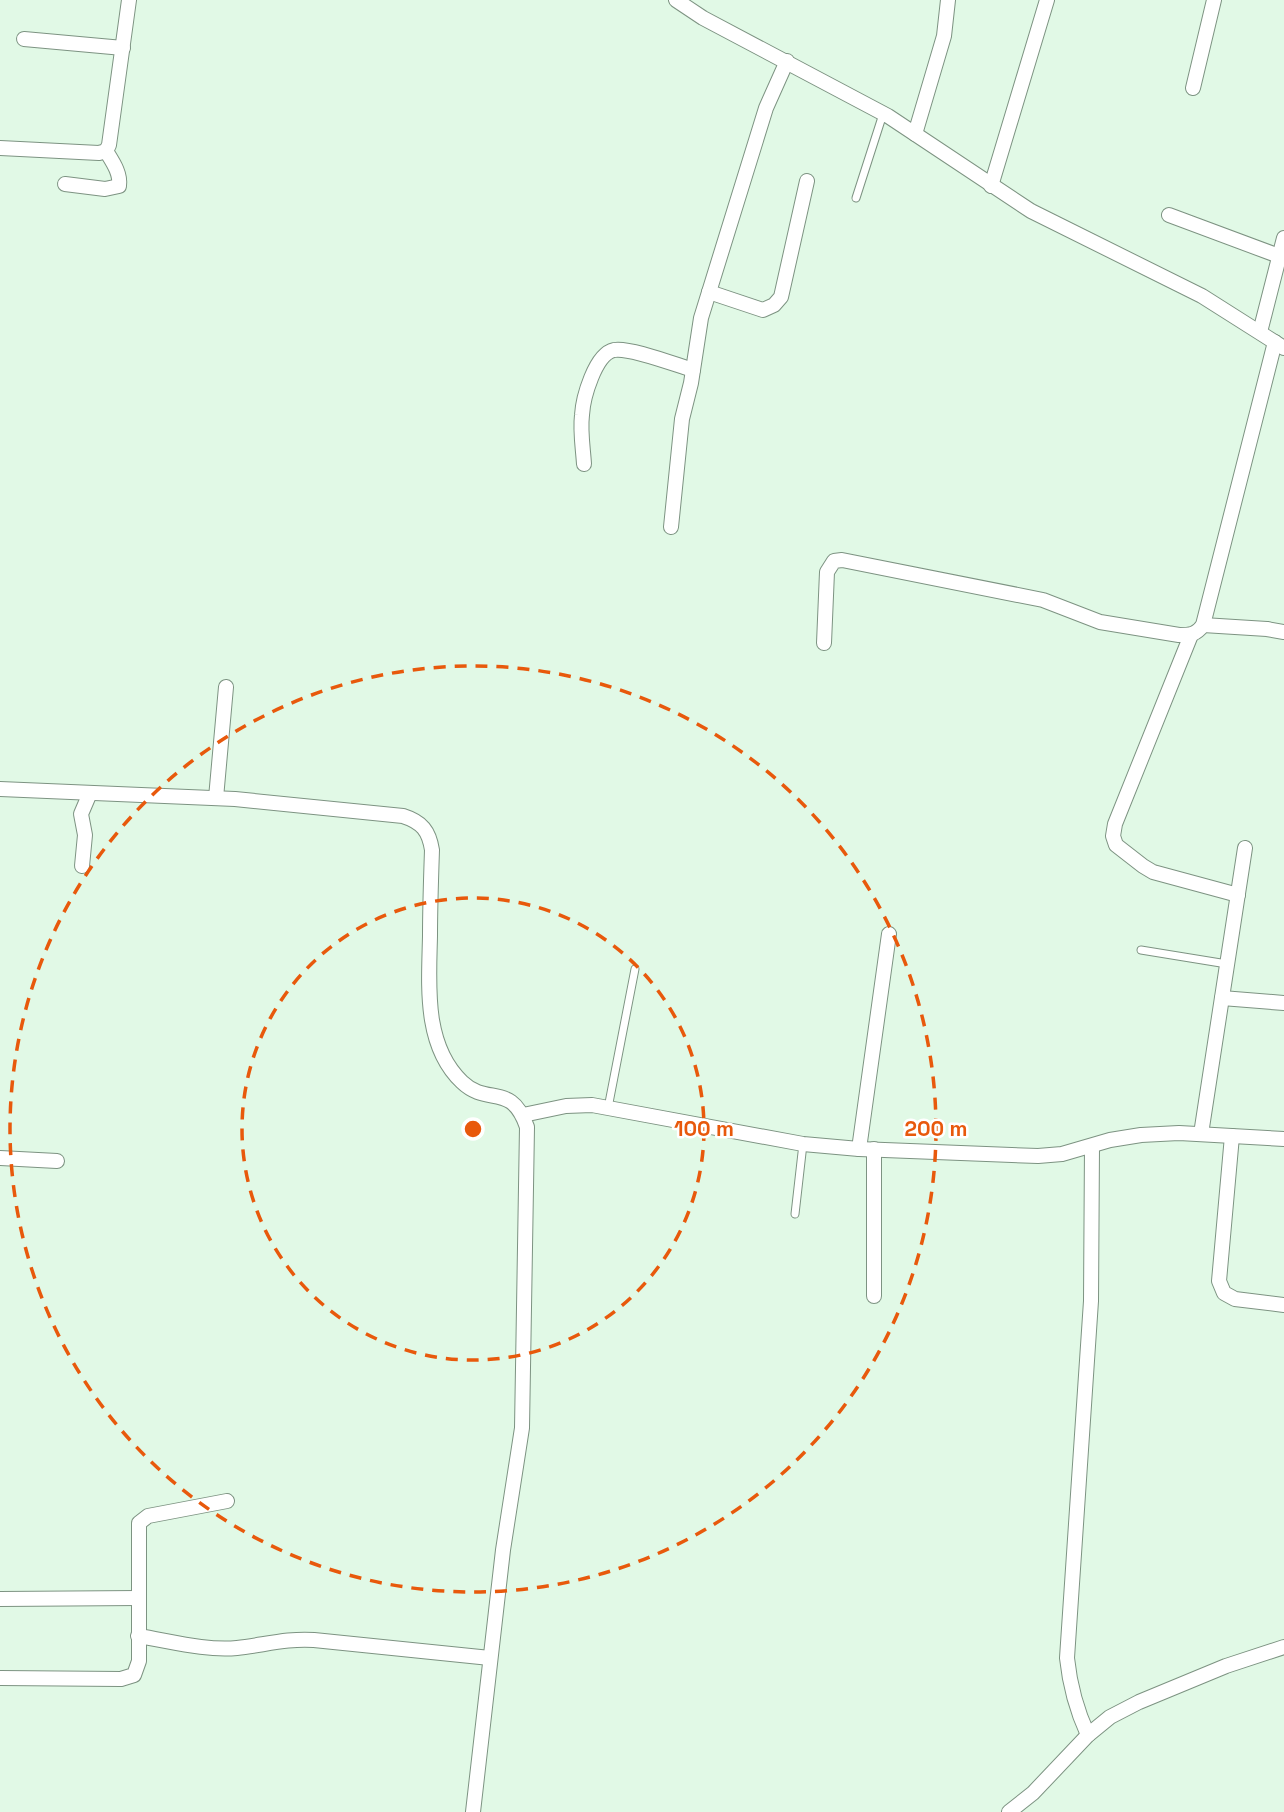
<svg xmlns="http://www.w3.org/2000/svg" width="1284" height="1812" font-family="'Space Grotesk',sans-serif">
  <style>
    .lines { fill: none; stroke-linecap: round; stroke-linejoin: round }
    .service-casing { stroke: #7d9382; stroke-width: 9 }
    .minor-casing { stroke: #7d9382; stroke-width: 16 }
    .service { stroke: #fff; stroke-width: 7 }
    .minor { stroke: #fff; stroke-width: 14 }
    .ring { fill: none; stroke: #e8590c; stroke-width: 3.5; stroke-dasharray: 12 9 }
    .centre { fill: #e8590c; stroke: #fff; stroke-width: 3.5 }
    .ring-label { font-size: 21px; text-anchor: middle; font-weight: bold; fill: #e8590c; stroke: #fff; stroke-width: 5; stroke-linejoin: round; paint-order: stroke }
  </style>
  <rect width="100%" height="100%" fill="#e1f9e6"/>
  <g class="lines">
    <defs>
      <g id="service">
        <path d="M 856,198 L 883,114"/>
        <path d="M 1141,950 L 1227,964"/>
        <path d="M 608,1108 L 635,969"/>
        <path d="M 795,1214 L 803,1144"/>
      </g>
      <g id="minor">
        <path d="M 676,0 L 703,18 L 888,116 L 1031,211 L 1202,296 L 1284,348"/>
        <path d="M 24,39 L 123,48"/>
        <path d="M 1193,88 L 1214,0"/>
        <path d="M 915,134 L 944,36 L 948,0"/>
        <path d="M 0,148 L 99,153 L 106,151 L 109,145 L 129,0"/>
        <path d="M 65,184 L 105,189 L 119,186 C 121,173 112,161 106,151"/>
        <path d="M 991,186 L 1047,0"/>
        <path d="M 1169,215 L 1279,256"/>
        <path d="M 709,292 L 763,310 L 774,305 L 781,297 L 807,181"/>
        <path d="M 1260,332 L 1284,238"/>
        <path d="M 584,464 C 583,448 580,431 582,415 C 583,398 595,354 614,350 C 630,347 676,365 693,370"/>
        <path d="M 671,527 L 682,419 L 691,383 L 701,318 L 766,108 L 787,61"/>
        <path d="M 1203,625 L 1267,629 L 1284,632"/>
        <path d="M 1191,635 L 1115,824 L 1113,836 L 1116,845 L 1143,866 L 1153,872 L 1238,895"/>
        <path d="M 824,643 L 827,572 L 834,561 L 842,560 L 1043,600 L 1100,622 L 1179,635 C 1190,635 1196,635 1203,625 L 1275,342"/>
        <path d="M 0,789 L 235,799 L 403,816 C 422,822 429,831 432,850 C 431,879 430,907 430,936 C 429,984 423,1045 462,1082 C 488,1107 511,1081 527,1127 L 522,1428 L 503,1550 L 473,1812"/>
        <path d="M 216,798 L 226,687"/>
        <path d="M 82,866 L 85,835 L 81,814 L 90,793"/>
        <path d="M 1222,998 L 1284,1003"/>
        <path d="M 523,1115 L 566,1106 L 592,1105 L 803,1144 L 859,1149 L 1038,1156 L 1062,1154 L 1110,1140 L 1141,1135 L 1179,1133 L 1284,1139"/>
        <path d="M 1201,1134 L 1245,848"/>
        <path d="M 1232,1136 L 1219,1281 L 1224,1293 L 1235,1299 L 1284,1305"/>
        <path d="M 859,1149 L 889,934"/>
        <path d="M 874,1149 L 874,1296"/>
        <path d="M 0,1158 L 57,1161"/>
        <path d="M 0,1599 L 139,1598"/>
        <path d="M 138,1636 C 170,1641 205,1651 237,1648 C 264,1645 288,1638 314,1640 L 490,1658"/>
        <path d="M 0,1678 L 121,1679 L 134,1675 L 139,1661 L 139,1523 L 148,1516 L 227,1501"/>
        <path d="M 1088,1735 C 1076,1709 1070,1687 1067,1658 L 1091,1301 L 1092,1146"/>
        <path d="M 1009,1812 L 1033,1793 L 1088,1735 L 1110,1717 L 1139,1702 L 1226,1666 L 1284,1647"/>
      </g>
    </defs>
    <!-- service casing -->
    <use href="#service" class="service-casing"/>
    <!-- minor casing -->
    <use href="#minor" class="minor-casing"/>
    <!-- service -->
    <use href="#service" class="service"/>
    <!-- minor -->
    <use href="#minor" class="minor"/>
  </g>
  <!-- distance rings -->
  <g class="ring">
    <circle cx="473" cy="1129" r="231"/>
    <circle cx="473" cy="1129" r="463"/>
  </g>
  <circle cx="473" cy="1129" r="10" class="centre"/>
  <g class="ring-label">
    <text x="704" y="1136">100 m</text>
    <text x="936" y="1136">200 m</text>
  </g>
</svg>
